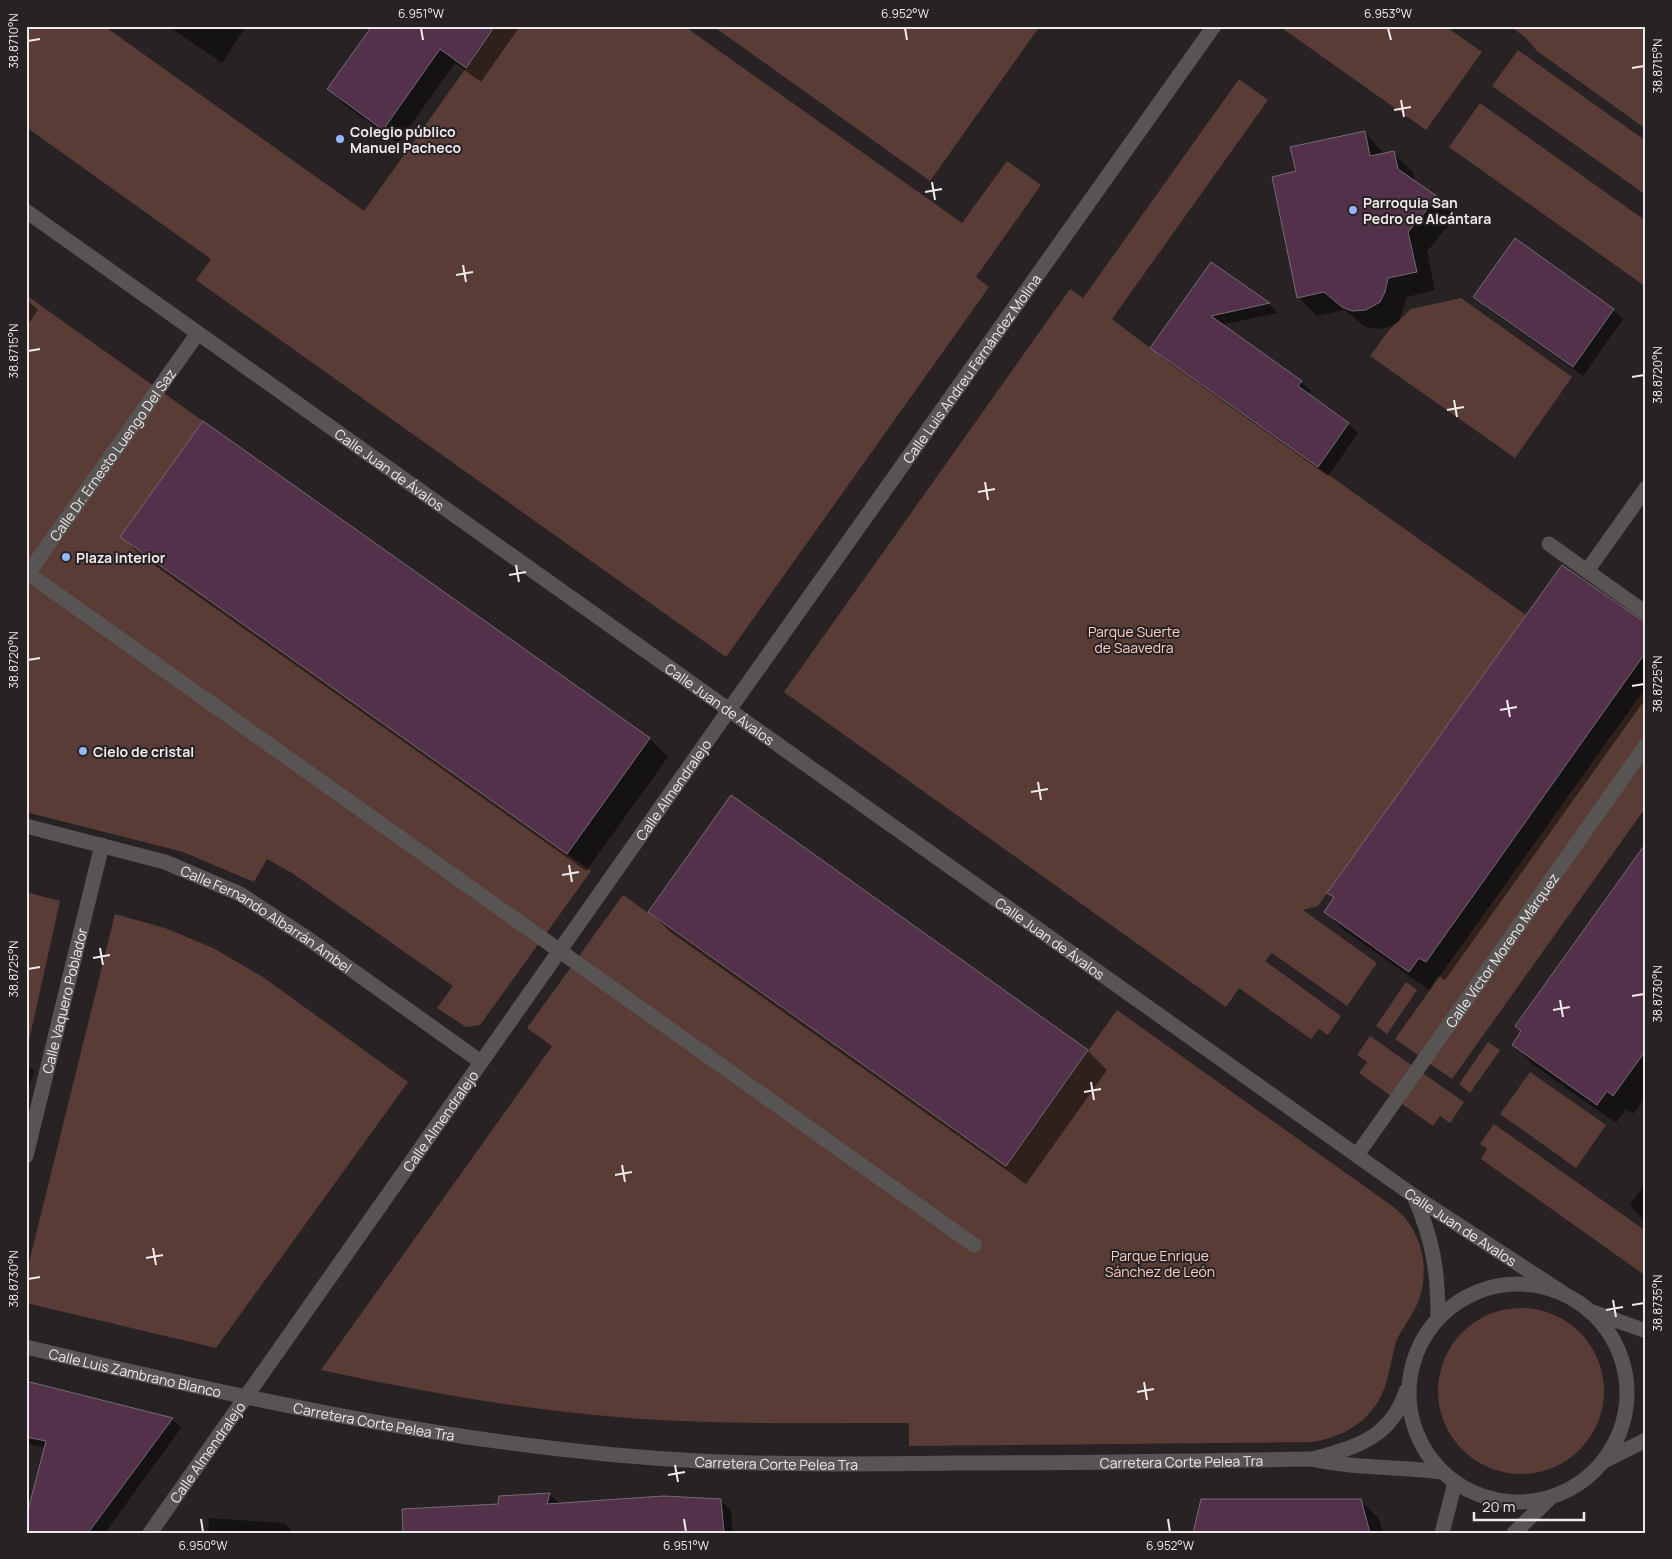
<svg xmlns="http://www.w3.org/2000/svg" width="1672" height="1559" font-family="Manrope,sans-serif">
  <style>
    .green { fill: #593c36 }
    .shadow { fill: #0007 }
    .building { fill: #53314b; stroke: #736c71 }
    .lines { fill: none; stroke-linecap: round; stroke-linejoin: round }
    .pedestrian { stroke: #585454; stroke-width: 15 }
    .minor { stroke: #585454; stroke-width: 15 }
    .ticks { fill: none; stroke: #eee9ea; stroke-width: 2 }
    .poi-dot { fill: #93b7fd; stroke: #282224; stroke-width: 2 }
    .labels { text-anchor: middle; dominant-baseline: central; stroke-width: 4; stroke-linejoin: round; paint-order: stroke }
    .poi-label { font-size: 14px; font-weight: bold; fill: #eee9ea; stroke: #282224; text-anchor: start }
    .street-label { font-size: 14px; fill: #eee9ea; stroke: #282224 }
    .park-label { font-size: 14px; fill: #fbccc2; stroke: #282224 }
    .neatline { fill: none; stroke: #eee9ea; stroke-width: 2 }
    .ticks-label { font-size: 12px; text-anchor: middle; fill: #eee9ea }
  </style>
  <rect width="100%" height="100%" fill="#282224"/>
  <!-- green -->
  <g class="green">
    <path d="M 26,26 L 104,26 L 364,211 L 496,26 L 684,26 L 962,223 L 1007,161 L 1041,185 L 976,277 L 989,287 L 726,657 L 196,280 L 211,259 L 26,127 Z"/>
    <path d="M 713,26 L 1040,26 L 930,181 Z"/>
    <path d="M 1279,26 L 1445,26 L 1482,52 L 1426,130 Z"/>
    <path d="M 1510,26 L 1646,26 L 1646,129 L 1537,51 L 1526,38 Z"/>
    <path d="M 1518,50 L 1646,141 L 1646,195 L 1492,86 Z"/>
    <path d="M 1239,79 L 1268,100 L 1112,319 L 1150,348 L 1526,615 L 1318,906 L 1303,910 L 1377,963 L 1347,1006 L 1272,953 L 1265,961 L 1341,1016 L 1328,1035 L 1319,1029 L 1311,1039 L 1239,988 L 1226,1007 L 784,692 L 1070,289 L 1083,298 Z"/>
    <path d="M 1480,103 L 1646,221 L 1646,287 L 1449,147 Z"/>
    <path d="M 26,295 L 203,421 L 120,537 L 591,871 L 480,1025 L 466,1027 L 437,1008 L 453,986 L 292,873 L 267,859 L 254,882 L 183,852 L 26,812 Z"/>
    <path d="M 1461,298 L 1572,377 L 1515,458 L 1370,356 L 1389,330 L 1411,309 Z"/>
    <path d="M 1646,687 L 1646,807 L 1452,1079 L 1395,1039 Z"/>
    <path d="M 26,892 L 60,901 L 26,1054 Z"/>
    <path d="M 623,895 L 1006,1166 L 1117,1010 L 1395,1208 C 1424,1233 1432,1274 1415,1309 C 1409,1320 1401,1330 1396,1342 C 1392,1356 1390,1370 1386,1383 C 1376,1418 1347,1436 1313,1442 L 909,1446 L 909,1423 C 833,1423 757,1424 682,1421 C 561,1416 440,1396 321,1370 L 552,1046 L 527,1028 Z"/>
    <path d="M 115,914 L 165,928 L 213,948 L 263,977 L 408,1082 L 216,1348 L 26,1303 L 26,1275 Z"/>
    <path d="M 1406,982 L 1417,990 L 1387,1034 L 1376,1026 Z"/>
    <path d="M 1370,1036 L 1464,1102 L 1450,1123 L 1440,1116 L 1433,1126 L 1359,1073 L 1367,1062 L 1357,1055 Z"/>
    <path d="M 1488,1042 L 1500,1050 L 1470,1093 L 1459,1084 Z"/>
    <path d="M 1530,1072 L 1606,1125 L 1576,1168 L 1500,1114 Z"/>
    <path d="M 1494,1124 L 1646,1231 L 1646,1276 L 1481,1159 L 1487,1149 L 1480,1144 Z"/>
    <circle cx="1521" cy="1391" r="83"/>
  </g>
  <!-- shadow -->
  <g class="shadow">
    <path d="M 168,26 L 246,26 L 222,63 Z"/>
    <path d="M 373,26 L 520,26 L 481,82 L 455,63 L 398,143 L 343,104 L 329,89 Z"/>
    <path d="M 1365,132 L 1384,154 L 1393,153 L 1413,172 L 1415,182 L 1437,198 L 1456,217 L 1427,251 L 1435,290 L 1407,297 L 1399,321 L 1389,327 L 1379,329 L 1365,327 L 1345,310 L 1317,316 L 1298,297 L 1297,172 Z"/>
    <path d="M 1211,264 L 1269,304 L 1278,313 L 1221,325 L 1301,382 L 1311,391 L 1308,395 L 1348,424 L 1358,433 L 1328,476 L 1162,358 L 1152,348 Z"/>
    <path d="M 1475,297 L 1613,310 L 1623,319 L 1583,376 L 1484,306 Z"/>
    <path d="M 26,299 L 38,310 L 26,327 Z"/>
    <path d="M 203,422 L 650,739 L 668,757 L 586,871 L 140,555 L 122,537 Z"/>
    <path d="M 1646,625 L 1646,698 L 1445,980 L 1438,976 L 1429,990 L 1344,930 L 1325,911 L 1335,899 L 1329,893 Z"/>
    <path d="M 731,797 L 1088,1051 L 1107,1070 L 1026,1184 L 669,931 L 650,912 Z"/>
    <path d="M 1646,845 L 1646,1095 L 1633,1114 L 1626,1109 L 1616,1123 L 1532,1064 L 1513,1045 Z"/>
    <path d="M 26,1063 L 34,1071 L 26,1095 Z"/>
    <path d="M 1646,1183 L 1646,1222 L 1630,1205 Z"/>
    <path d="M 26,1382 L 172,1419 L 181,1428 L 105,1533 L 26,1533 L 45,1448 L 26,1443 Z"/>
    <path d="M 549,1494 L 560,1504 L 721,1500 L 731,1511 L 733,1533 L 409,1533 L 414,1508 L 499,1505 Z"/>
    <path d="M 1360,1500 L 1379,1519 L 1383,1533 L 1194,1533 Z"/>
    <path d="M 209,1518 L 284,1523 L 294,1533 L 208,1533 Z"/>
  </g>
  <!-- building -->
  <g class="building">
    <path d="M 372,26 L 495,26 L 466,68 L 440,49 L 383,130 L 327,89 Z"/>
    <path d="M 1365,131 L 1370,156 L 1394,151 L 1398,169 L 1438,197 L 1408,232 L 1417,272 L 1388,278 L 1385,292 L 1380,302 L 1366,310 L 1352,311 L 1342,307 L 1324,292 L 1297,298 L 1272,177 L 1296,171 L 1290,147 Z"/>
    <path d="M 1515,238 L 1614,309 L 1573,367 L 1473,297 Z"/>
    <path d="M 1211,262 L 1270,303 L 1211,316 L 1302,381 L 1298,386 L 1349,423 L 1318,467 L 1150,348 Z"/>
    <path d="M 203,421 L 650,738 L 567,854 L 120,537 Z"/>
    <path d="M 1562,565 L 1646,623 L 1646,652 L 1426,962 L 1419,958 L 1409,972 L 1324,912 L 1334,897 L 1327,893 Z"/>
    <path d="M 731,795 L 1088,1050 L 1006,1166 L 648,912 Z"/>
    <path d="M 1646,843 L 1646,1050 L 1613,1096 L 1607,1091 L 1597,1105 L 1512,1045 L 1521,1031 L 1515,1026 Z"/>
    <path d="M 26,1381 L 173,1418 L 88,1533 L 26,1533 L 26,1518 L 46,1441 L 26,1437 Z"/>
    <path d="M 550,1493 L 547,1504 L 663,1496 L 721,1499 L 724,1533 L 403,1533 L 402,1509 L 498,1504 L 499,1496 Z"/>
    <path d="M 1201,1499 L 1361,1499 L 1370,1533 L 1193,1533 Z"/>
  </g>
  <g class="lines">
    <!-- pedestrian -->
    <g class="pedestrian">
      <path d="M 1549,544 L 1646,613"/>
      <path d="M 26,572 L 974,1245"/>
      <path id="s1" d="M 26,576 L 198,333"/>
      <path id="s2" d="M 1357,1155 L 1646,745"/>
      <path id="s3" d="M 26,1156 L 102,845"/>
    </g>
    <!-- minor -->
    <g class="minor">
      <path id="s4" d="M 26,211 L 1414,1196 L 1563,1293"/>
      <path d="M 1587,571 L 1646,488"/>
      <path id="s5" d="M 26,826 L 165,862 L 240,894 L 310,940 L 481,1062"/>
      <path d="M 1414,1196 C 1433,1240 1438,1270 1438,1318"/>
      <circle cx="1518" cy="1393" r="109"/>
      <path d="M 1593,1312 L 1646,1331"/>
      <path id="s6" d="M 26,1347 C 247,1400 472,1449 700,1461 C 784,1465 869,1464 954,1463 C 1073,1463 1193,1461 1312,1459 C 1355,1469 1399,1466 1442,1472"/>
      <path d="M 1316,1458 C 1358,1447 1392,1436 1406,1391"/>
      <path d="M 1604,1461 L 1646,1440"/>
      <path id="s7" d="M 150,1533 L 729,710 L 1214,26"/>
      <path d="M 1442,1533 L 1455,1483"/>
      <path d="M 1514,1533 L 1550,1498"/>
    </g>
  </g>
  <!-- ticks -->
  <path class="ticks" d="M 421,28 L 423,40M 905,28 L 907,40M 1388,28 L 1391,40M 28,41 L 40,39M 1632,68 L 1644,66M 1401,100 L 1404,117M 1394,110 L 1411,107M 932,182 L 935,200M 925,192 L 942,189M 463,265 L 466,282M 456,275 L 473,272M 28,351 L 40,349M 1632,377 L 1644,375M 1454,400 L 1457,417M 1447,410 L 1464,407M 985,482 L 988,500M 978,492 L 995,489M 516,565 L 519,582M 509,575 L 526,572M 28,660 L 40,658M 1632,686 L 1644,684M 1507,700 L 1510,717M 1500,710 L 1517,707M 1038,782 L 1041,800M 1031,792 L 1048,789M 569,865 L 572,882M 562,875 L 579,872M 100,948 L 103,965M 93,958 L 110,955M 28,969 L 40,967M 1632,996 L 1644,994M 1560,1000 L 1563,1017M 1553,1010 L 1570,1007M 1091,1082 L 1094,1100M 1084,1092 L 1101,1089M 622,1165 L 625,1182M 615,1175 L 632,1172M 153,1248 L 156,1265M 146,1258 L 163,1255M 28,1279 L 40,1277M 1613,1300 L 1616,1317M 1632,1305 L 1644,1303M 1606,1310 L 1623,1307M 1144,1382 L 1147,1400M 1137,1392 L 1154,1389M 675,1465 L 678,1482M 668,1475 L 685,1472M 201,1519 L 203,1532M 684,1519 L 686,1532M 1168,1519 L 1170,1532"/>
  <!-- markers -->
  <g class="poi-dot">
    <circle cx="340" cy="139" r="5"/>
    <circle cx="1353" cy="210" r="5"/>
    <circle cx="66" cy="557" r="5"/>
    <circle cx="83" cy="751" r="5"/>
  </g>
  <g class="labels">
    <!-- poi labels -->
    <g class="poi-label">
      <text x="350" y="131">Colegio público<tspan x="350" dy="16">Manuel Pacheco</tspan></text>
      <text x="1363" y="202">Parroquia San<tspan x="1363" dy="16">Pedro de Alcántara</tspan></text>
      <text x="76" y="557">Plaza interior</text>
      <text x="93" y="751">Cielo de cristal</text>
    </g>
    <!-- street labels -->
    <g class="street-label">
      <text stroke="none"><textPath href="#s7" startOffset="1425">Calle Luis Andreu Fernández Molina</textPath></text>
      <text stroke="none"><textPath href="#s1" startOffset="149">Calle Dr. Ernesto Luengo Del Saz</textPath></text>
      <text stroke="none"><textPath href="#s4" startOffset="446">Calle Juan de Ávalos</textPath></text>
      <text stroke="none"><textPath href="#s4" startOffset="851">Calle Juan de Ávalos</textPath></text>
      <text stroke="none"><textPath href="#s7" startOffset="909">Calle Almendralejo</textPath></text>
      <text stroke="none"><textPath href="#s5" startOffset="260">Calle Fernando Albarrán Ambel</textPath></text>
      <text stroke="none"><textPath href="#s4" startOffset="1256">Calle Juan de Ávalos</textPath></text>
      <text stroke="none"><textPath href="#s2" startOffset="251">Calle Víctor Moreno Márquez</textPath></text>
      <text stroke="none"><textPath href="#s3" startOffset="160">Calle Vaquero Poblador</textPath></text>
      <text stroke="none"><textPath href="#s7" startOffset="504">Calle Almendralejo</textPath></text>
      <text stroke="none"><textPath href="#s4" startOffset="1758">Calle Juan de Avalos</textPath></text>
      <text stroke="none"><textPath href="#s6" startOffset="112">Calle Luis Zambrano Blanco</textPath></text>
      <text stroke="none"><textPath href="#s6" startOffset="356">Carretera Corte Pelea Tra</textPath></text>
      <text stroke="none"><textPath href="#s7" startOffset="99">Calle Almendralejo</textPath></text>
      <text stroke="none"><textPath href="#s6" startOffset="1166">Carretera Corte Pelea Tra</textPath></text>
      <text stroke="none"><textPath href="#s6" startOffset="761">Carretera Corte Pelea Tra</textPath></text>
    </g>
    <!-- park labels -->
    <g class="park-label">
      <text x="1134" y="631">Parque Suerte<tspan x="1134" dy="16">de Saavedra</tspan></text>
      <text x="1160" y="1255">Parque Enrique<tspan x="1160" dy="16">Sánchez de León</tspan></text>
    </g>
  </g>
  <!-- border -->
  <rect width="1672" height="1559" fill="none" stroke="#282224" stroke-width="55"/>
  <!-- scale -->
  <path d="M1474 1512v8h110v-8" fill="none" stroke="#eee9ea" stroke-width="2.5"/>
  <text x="1482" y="1512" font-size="15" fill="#eee9ea" stroke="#282224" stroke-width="4" paint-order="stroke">20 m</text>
  <rect x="28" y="28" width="1616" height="1504" class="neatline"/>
  <g class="ticks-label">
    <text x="421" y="18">6.951°W</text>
    <text x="905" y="18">6.952°W</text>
    <text x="1388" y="18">6.953°W</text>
    <text transform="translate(14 41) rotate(-90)" y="4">38.8710°N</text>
    <text transform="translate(1658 66) rotate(-90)" y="4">38.8715°N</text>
    <text transform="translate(14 351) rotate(-90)" y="4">38.8715°N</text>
    <text transform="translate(1658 375) rotate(-90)" y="4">38.8720°N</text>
    <text transform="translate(14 660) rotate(-90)" y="4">38.8720°N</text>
    <text transform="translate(1658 684) rotate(-90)" y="4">38.8725°N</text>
    <text transform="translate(14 969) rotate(-90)" y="4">38.8725°N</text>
    <text transform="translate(1658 994) rotate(-90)" y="4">38.8730°N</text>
    <text transform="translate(14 1279) rotate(-90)" y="4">38.8730°N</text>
    <text transform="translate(1658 1303) rotate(-90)" y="4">38.8735°N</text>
    <text x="203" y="1550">6.950°W</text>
    <text x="686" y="1550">6.951°W</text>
    <text x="1170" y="1550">6.952°W</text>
  </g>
</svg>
